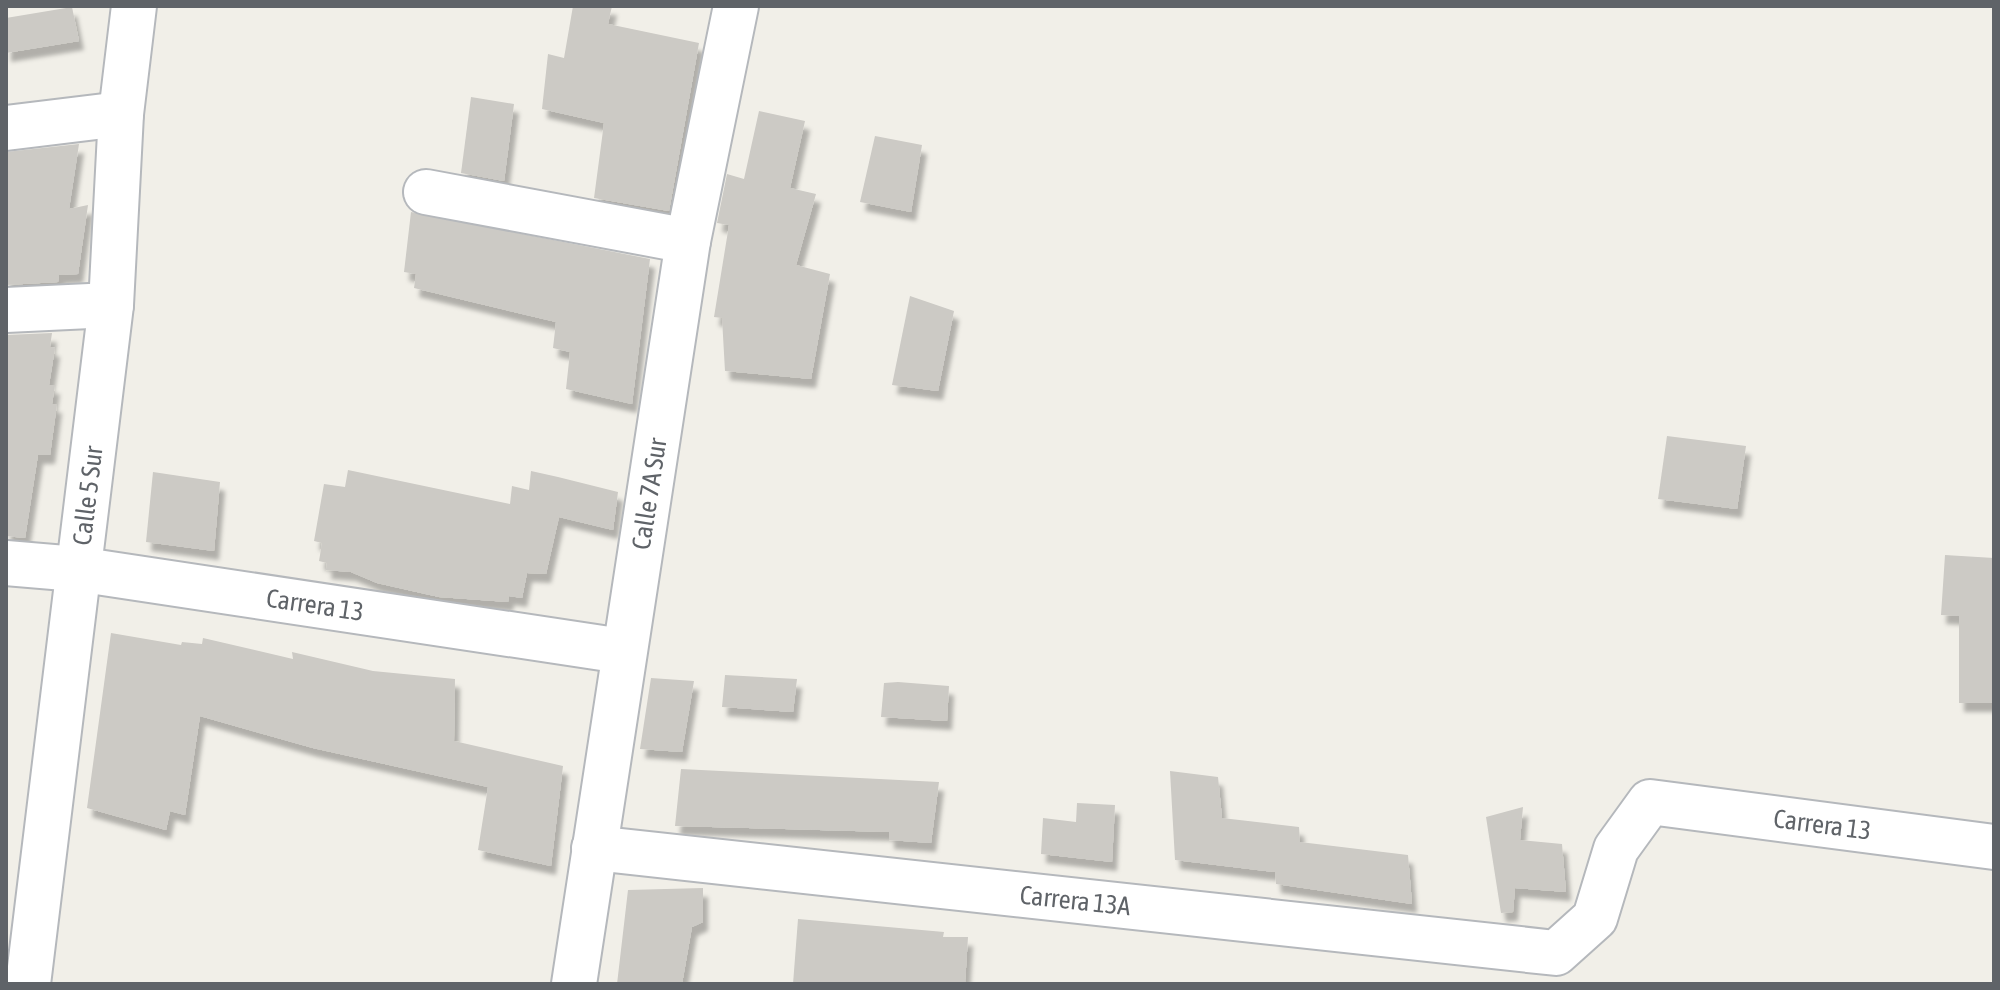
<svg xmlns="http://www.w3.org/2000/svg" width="2000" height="990" font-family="'Asap Condensed',sans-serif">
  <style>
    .building { fill: #cccac5; filter: url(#shadow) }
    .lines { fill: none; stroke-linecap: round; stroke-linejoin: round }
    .street-casing { stroke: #b5b8bc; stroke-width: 48 }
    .street { stroke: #fff; stroke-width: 44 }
    .labels { text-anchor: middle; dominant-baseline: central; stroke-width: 7; stroke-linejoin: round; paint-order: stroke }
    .street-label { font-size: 26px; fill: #5f6368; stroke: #fff }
  </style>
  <defs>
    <filter id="shadow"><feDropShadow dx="5" dy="9" stdDeviation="2" flood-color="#0004"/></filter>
  </defs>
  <rect width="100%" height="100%" fill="#f1efe8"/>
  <!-- building -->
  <g class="building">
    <path d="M 573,6 L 612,6 L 608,24 L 699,43 L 669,211 L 594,198 L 604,123 L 542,109 L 548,54 L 564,58 Z"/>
    <path d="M 72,7 L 79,41 L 6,53 L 6,18 Z"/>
    <path d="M 471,97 L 514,104 L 504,181 L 461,173 Z"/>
    <path d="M 759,111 L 805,121 L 790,188 L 816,194 L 796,265 L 830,274 L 811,379 L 725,371 L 722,318 L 714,317 L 729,225 L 717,223 L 727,174 L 744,179 Z"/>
    <path d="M 875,136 L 922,145 L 911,212 L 860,202 Z"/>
    <path d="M 79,144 L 69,209 L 88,205 L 78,274 L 59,275 L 58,282 L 6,285 L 6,152 Z"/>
    <path d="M 411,212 L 650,259 L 632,404 L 566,389 L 570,352 L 553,348 L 556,322 L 414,288 L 416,274 L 404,272 Z"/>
    <path d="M 910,296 L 954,311 L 938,391 L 892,385 Z"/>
    <path d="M 52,333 L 50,347 L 55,348 L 49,385 L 55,385 L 52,404 L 57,404 L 50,455 L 38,455 L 25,538 L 6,536 L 6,335 Z"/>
    <path d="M 1667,436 L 1746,446 L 1737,509 L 1658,499 Z"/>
    <path d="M 348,470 L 510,504 L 512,486 L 529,490 L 531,471 L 558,477 L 618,492 L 613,530 L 559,517 L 546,574 L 527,573 L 522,598 L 509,596 L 508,602 L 439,597 L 377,583 L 351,572 L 326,570 L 327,563 L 319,561 L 322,543 L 314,541 L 324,484 L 345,487 Z"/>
    <path d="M 153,472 L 220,482 L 214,551 L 146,542 Z"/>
    <path d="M 1945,555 L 1994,558 L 1994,703 L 1959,703 L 1959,616 L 1941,615 Z"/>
    <path d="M 111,633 L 181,645 L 182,642 L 202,644 L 203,638 L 293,659 L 292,652 L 373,671 L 455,679 L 454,741 L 563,766 L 551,866 L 478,850 L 488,787 L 313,748 L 200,716 L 185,815 L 170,811 L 166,830 L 87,808 Z"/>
    <path d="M 725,675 L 797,679 L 793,712 L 722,707 Z"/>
    <path d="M 651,678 L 694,681 L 682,752 L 640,749 Z"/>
    <path d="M 898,682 L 949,686 L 947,721 L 881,717 L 884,683 Z"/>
    <path d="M 681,769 L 939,782 L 931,843 L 889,840 L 889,832 L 675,826 Z"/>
    <path d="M 1170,771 L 1218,777 L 1222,818 L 1299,827 L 1300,842 L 1408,855 L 1412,904 L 1276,884 L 1275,872 L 1175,860 Z"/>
    <path d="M 1077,803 L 1115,805 L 1112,862 L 1041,854 L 1043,818 L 1076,822 Z"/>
    <path d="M 1523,807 L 1520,840 L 1562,844 L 1566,892 L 1515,888 L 1513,912 L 1501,913 L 1486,817 Z"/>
    <path d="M 703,888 L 703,922 L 692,927 L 682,984 L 617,984 L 628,890 Z"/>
    <path d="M 798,919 L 944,932 L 943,937 L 968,937 L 965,984 L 793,984 Z"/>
  </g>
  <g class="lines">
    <defs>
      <g id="street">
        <path d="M 6,128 L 121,114"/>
        <path d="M 426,192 L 688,241"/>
        <path d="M 6,310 L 111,305"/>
        <path id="s1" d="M 6,563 L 77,569 L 622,651"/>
        <path id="s2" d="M 594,848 L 1556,953 L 1595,918 L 1616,849 L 1650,802 L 1994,847"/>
        <path id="s3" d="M 28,984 L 111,305 L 121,114 L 134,6"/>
        <path id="s4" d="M 574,984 L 688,241 L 736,6"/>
      </g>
    </defs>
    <!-- street casing -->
    <use href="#street" class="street-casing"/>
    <!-- street -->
    <use href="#street" class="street"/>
  </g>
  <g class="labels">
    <!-- street labels -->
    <g class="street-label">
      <text stroke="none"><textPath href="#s4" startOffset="496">Calle 7A Sur</textPath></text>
      <text stroke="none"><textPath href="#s3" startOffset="492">Calle 5 Sur</textPath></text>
      <text stroke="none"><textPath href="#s1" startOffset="312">Carrera 13</textPath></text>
      <text stroke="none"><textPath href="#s2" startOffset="1324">Carrera 13</textPath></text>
      <text stroke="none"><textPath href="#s2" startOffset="484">Carrera 13A</textPath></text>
    </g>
  </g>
  <!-- border -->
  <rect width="2000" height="990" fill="none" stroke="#5f6368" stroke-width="16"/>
</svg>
